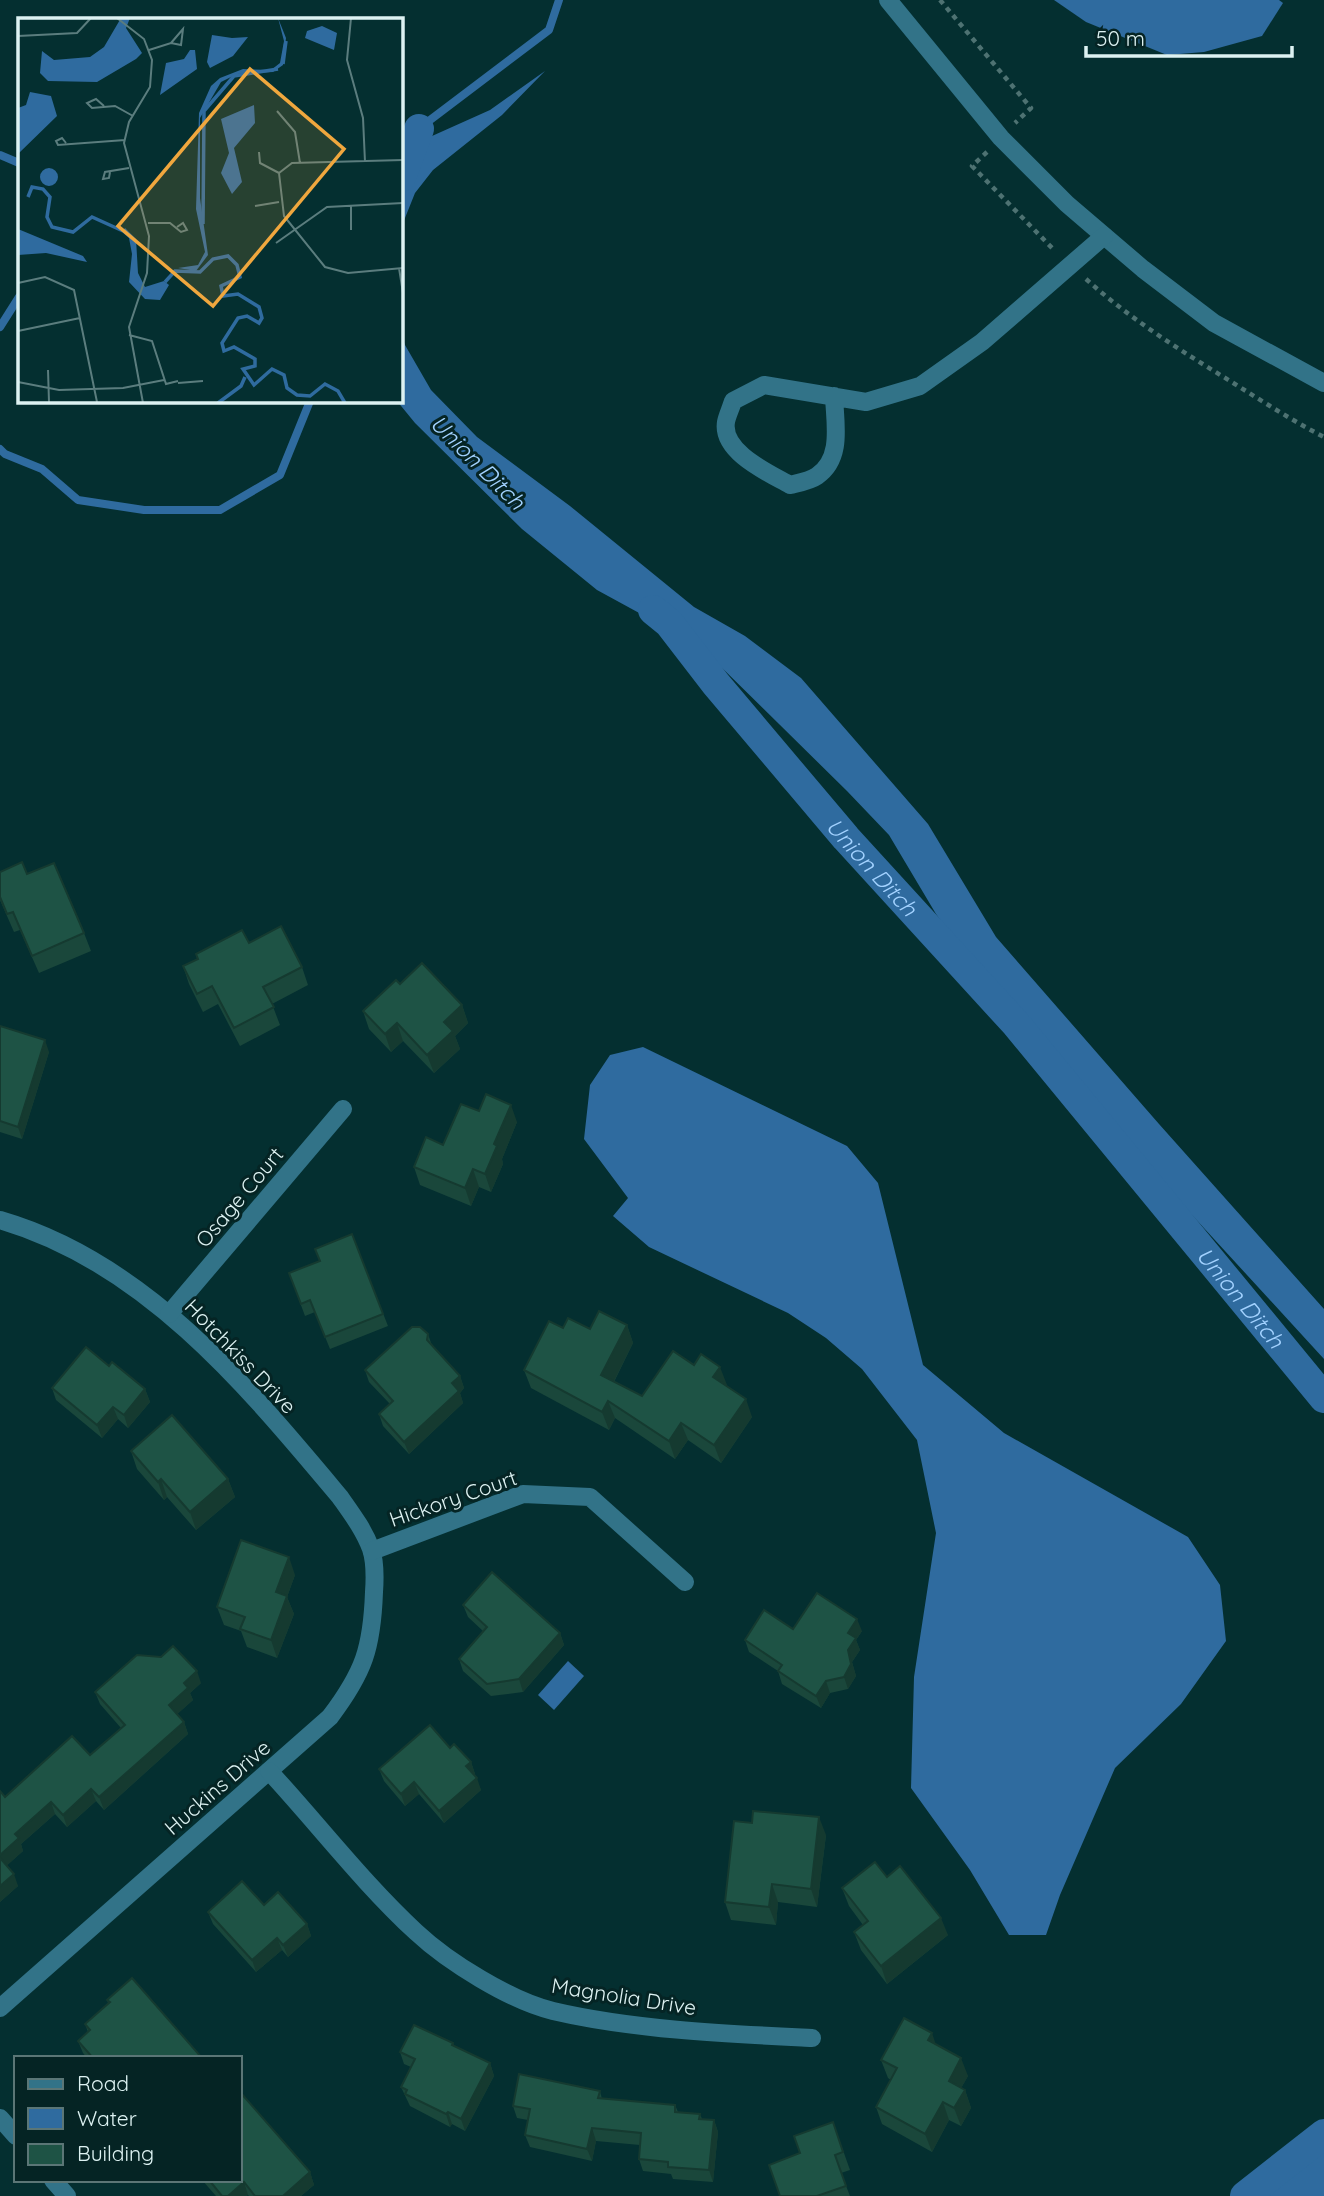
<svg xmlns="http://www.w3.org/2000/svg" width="1324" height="2196" font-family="Quicksand,sans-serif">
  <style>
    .water { fill: #2f6b9f }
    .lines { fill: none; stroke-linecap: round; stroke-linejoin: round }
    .stream { stroke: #2f6b9f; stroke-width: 8 }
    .canal { stroke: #2f6b9f; stroke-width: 30 }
    .path { stroke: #4e7272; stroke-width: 4.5; stroke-dasharray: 5 5; stroke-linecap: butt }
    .minor { stroke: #327388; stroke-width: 18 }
    .wall { fill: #1a473b }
    .shaded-wall { fill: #153a30 }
    .building { fill: #1e5345; stroke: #153a30; stroke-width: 2 }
    .labels { text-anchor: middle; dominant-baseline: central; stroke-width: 6; stroke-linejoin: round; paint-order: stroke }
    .street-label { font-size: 21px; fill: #ddf2f2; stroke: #052424 }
    .water-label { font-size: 23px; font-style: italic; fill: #a3d2ff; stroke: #052424 }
    .inset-river { fill: none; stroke: #2f6b9f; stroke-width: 3.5 }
    .inset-road { fill: none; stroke: #5b7d7e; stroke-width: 2 }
    .view { fill: #f0a73e; fill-opacity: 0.15; stroke: #f0a73e; stroke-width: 3.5 }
    .inset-edge { fill: none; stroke: #ddf2f2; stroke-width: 3.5 }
  </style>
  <rect width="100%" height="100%" fill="#042f30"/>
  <!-- water -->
  <g class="water">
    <path d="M 1054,0 L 1279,0 L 1283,3 L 1262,36 L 1204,52 L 1167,55 L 1086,22 Z"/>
    <path d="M 545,71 L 502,115 L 433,170 L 415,193 L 401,228 L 401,157 L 432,136 L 490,110 Z"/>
    <path d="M 401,334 L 405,345 L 431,390 L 477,437 L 570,506 L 694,607 L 745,636 L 801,678 L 928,824 L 996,937 L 1159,1124 L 1324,1309 L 1324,1359 L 1049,1059 L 974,967 L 936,914 L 889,835 L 847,791 L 715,661 L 663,626 L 597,590 L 522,529 L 415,423 L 397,401 L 401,401 Z"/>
    <path d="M 643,1047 L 847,1146 L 878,1183 L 923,1365 L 1004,1433 L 1188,1537 L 1220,1585 L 1226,1641 L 1181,1704 L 1115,1768 L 1060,1895 L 1046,1935 L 1009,1935 L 970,1870 L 911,1788 L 914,1677 L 936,1533 L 917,1440 L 862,1369 L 826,1338 L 788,1313 L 649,1247 L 613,1216 L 628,1198 L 584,1139 L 590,1085 L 610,1055 Z"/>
    <path d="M 568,1661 L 584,1676 L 554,1710 L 538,1695 Z"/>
    <path d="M 1324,2144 L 1324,2196 L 1257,2196 L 1316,2151 Z"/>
  </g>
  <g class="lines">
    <!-- stream -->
    <g class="stream">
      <path d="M 401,142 L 549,30 L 559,0"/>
      <path d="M 0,155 L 19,163"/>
      <path d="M 0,327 L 19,297"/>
      <path d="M 0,449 L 5,454 L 42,469 L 78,500 L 144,510 L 220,510 L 280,475 L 310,401"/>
    </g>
    <!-- canal -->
    <g class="canal">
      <path d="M 401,177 L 419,129"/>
      <path id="s1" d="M 653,610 L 669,623 L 716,684 L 846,838 L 1016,1024 L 1324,1398"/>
      <path d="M 1245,2196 L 1324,2134"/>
    </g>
    <!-- path -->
    <g class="path">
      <path d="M 940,0 L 1031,108 L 1015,123"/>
      <path d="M 987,152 L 972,166 L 1054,250"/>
      <path d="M 1086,279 C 1128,317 1175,347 1222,376 C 1256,397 1289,419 1324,437"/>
    </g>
    <!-- minor -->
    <g class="minor">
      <path d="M 888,0 L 1001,138 L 1067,204 L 1143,269 L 1214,323 L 1324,383"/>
      <path d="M 834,396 C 835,424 843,458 817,476 C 810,481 798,483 790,485 C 769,473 721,452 726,422 C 727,416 731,408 733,401 L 764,385 L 866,402 L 920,386 L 982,342 L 1104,236"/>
      <path d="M 0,1220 C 145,1262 247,1386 340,1497 C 352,1514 364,1530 371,1549 C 375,1561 375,1578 374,1592 C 372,1648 364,1672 330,1717 L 0,2008"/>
      <path d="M 169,1314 L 343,1109"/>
      <path d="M 372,1551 L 523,1494 L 590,1497 L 685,1582"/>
      <path d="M 269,1771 C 318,1824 363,1883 416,1932 C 448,1962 511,2001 553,2011 C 634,2030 730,2034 812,2038"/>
      <path d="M 0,2118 L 16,2136"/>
      <path d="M 53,2180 L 67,2196"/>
    </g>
  </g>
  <!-- wall -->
  <g class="wall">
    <path d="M 0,872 L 27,874 L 84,933 L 91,951 L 39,973 L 20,930 L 14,932 L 0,900 Z"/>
    <path d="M 249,943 L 302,967 L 308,985 L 272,1004 L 280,1025 L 240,1046 L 218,1004 L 203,1012 L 189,984 L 183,966 L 197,959 L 196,954 Z"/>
    <path d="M 400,984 L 462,1005 L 468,1023 L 455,1036 L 460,1049 L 434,1073 L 403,1041 L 391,1052 L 369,1029 L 363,1011 Z"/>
    <path d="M 0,1026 L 49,1052 L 22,1139 L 0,1132 Z"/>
    <path d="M 479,1111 L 517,1122 L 502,1159 L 503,1164 L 491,1192 L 479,1187 L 471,1206 L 420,1185 L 414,1167 L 443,1145 Z"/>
    <path d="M 352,1234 L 388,1326 L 330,1349 L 315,1312 L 305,1316 L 289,1273 L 320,1261 Z"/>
    <path d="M 627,1325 L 633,1343 L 614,1382 L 642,1396 L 694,1365 L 727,1385 L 726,1386 L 752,1417 L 721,1463 L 688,1440 L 675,1459 L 615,1418 L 609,1430 L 531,1388 L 524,1370 L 590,1329 Z"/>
    <path d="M 428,1334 L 432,1346 L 460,1376 L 464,1388 L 460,1393 L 463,1403 L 409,1454 L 383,1426 L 379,1414 L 390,1404 L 369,1382 L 365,1370 Z"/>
    <path d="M 109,1366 L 145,1389 L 150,1402 L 128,1428 L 118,1419 L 102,1438 L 56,1400 L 52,1388 Z"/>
    <path d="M 131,1451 L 228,1479 L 235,1497 L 196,1530 L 167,1497 L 164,1500 L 137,1469 Z"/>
    <path d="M 295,1575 L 287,1597 L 294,1614 L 277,1658 L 247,1647 L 241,1631 L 224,1625 L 217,1607 Z"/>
    <path d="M 463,1605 L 560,1633 L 564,1645 L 523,1692 L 491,1696 L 463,1671 L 459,1659 L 483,1631 L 468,1617 Z"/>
    <path d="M 793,1629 L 862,1631 L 856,1640 L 860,1650 L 852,1662 L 856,1676 L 848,1689 L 830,1693 L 821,1708 L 782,1684 L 778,1671 L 749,1652 L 745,1640 Z"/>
    <path d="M 201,1683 L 190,1693 L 193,1700 L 177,1714 L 184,1722 L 188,1734 L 104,1810 L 96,1801 L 67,1827 L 55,1814 L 21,1844 L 23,1851 L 6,1866 L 18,1886 L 0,1902 L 0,1791 L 5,1797 L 90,1755 L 121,1728 L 100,1704 L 95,1692 Z"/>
    <path d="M 450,1748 L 471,1762 L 475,1774 L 474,1775 L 481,1790 L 444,1823 L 419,1794 L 405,1806 L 384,1781 L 379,1769 Z"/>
    <path d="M 826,1835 L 817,1907 L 778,1902 L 776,1925 L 731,1920 L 725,1902 Z"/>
    <path d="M 887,1877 L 948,1935 L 887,1984 L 861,1950 L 854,1932 L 863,1925 L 849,1906 L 842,1888 Z"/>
    <path d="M 264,1905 L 307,1924 L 311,1936 L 288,1957 L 282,1950 L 256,1972 L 213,1924 L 208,1912 Z"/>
    <path d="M 107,2000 L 202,2058 L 87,2058 L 83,2053 L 78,2041 L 88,2032 L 85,2024 L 108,2003 Z"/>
    <path d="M 453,2043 L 454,2046 L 490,2063 L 494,2076 L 465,2131 L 452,2124 L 450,2127 L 410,2106 L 401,2087 L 411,2067 L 404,2064 L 400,2052 Z"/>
    <path d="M 936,2044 L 968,2076 L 961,2088 L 965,2090 L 971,2108 L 961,2126 L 949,2120 L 932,2152 L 882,2124 L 876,2107 L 891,2080 L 888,2078 L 881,2060 Z"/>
    <path d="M 600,2091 L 602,2099 L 675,2105 L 678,2112 L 700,2114 L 702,2119 L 714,2120 L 718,2132 L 713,2182 L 673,2179 L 671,2174 L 643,2171 L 639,2159 L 640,2145 L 596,2141 L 592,2161 L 530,2147 L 525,2135 L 528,2120 L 517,2118 L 513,2106 Z"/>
    <path d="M 833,2122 L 850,2170 L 841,2173 L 850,2196 L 780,2196 L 800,2153 Z"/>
    <path d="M 310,2172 L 314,2185 L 301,2196 L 249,2196 L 248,2195 L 246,2196 L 216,2196 L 202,2180 L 240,2180 Z"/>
  </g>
  <!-- shaded-wall -->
  <g class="shaded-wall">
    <path d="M 462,1005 L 468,1023 L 455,1036 L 460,1049 L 434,1073 L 427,1055 L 444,1022 Z"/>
    <path d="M 397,1023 L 403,1041 L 391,1052 L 385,1034 Z"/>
    <path d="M 45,1040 L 49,1052 L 22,1139 L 18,1127 Z"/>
    <path d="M 511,1105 L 517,1122 L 502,1159 L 503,1164 L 491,1192 L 485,1174 L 494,1144 Z"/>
    <path d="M 473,1169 L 479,1187 L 471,1206 L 465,1188 Z"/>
    <path d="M 627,1325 L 633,1343 L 608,1393 L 601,1375 Z"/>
    <path d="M 720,1367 L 727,1385 L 720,1395 L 713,1377 Z"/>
    <path d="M 460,1376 L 464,1388 L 460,1393 L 463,1403 L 409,1454 L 404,1442 L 452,1383 Z"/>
    <path d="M 145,1389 L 150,1402 L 128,1428 L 124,1415 Z"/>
    <path d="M 746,1399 L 752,1417 L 721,1463 L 714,1445 Z"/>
    <path d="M 608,1401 L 615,1418 L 609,1430 L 602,1412 Z"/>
    <path d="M 113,1407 L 118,1419 L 102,1438 L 97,1425 Z"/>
    <path d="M 681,1423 L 688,1440 L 675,1459 L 669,1441 Z"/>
    <path d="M 161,1479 L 167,1497 L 164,1500 L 158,1482 Z"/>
    <path d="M 228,1479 L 235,1497 L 196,1530 L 190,1512 Z"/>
    <path d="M 289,1557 L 295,1575 L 287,1597 L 294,1614 L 277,1658 L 271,1640 L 276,1592 Z"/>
    <path d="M 857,1619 L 862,1631 L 856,1640 L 860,1650 L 852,1662 L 856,1676 L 848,1689 L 844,1677 L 848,1650 L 848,1633 Z"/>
    <path d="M 560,1633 L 564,1645 L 523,1692 L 519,1679 Z"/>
    <path d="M 197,1671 L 201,1683 L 190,1693 L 193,1700 L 173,1718 L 169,1705 L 184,1683 Z"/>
    <path d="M 826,1681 L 830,1693 L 821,1708 L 816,1696 Z"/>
    <path d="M 184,1722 L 188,1734 L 104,1810 L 99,1797 Z"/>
    <path d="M 471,1762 L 475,1774 L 470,1778 L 466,1766 Z"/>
    <path d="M 477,1778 L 481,1790 L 444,1823 L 439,1811 Z"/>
    <path d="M 414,1782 L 419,1794 L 405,1806 L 401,1794 Z"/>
    <path d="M 91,1789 L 96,1801 L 67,1827 L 63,1815 Z"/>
    <path d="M 51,1802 L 55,1814 L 21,1844 L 23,1851 L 3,1869 L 0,1861 L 0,1855 L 15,1834 Z"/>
    <path d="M 819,1817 L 826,1835 L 817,1907 L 811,1889 Z"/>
    <path d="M 14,1874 L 18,1886 L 0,1902 L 0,1886 Z"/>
    <path d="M 772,1884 L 778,1902 L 776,1925 L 769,1907 Z"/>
    <path d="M 941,1918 L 948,1935 L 887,1984 L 881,1966 Z"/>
    <path d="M 307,1924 L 311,1936 L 288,1957 L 283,1945 Z"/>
    <path d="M 277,1938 L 282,1950 L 256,1972 L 252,1960 Z"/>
    <path d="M 932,2033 L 938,2051 L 928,2040 Z"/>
    <path d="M 961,2058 L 968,2076 L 955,2099 L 949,2081 Z"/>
    <path d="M 490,2063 L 494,2076 L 465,2131 L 461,2119 Z"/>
    <path d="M 965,2090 L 971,2108 L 961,2126 L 954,2108 Z"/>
    <path d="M 943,2102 L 949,2120 L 932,2152 L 925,2134 Z"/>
    <path d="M 448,2112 L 452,2124 L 450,2127 L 446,2114 Z"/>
    <path d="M 714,2120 L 718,2132 L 713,2182 L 709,2170 Z"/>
    <path d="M 592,2128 L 596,2141 L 592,2161 L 587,2149 Z"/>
    <path d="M 310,2172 L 314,2185 L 301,2196 L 283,2196 Z"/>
    <path d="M 244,2182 L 248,2195 L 246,2196 L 228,2196 Z"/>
  </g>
  <!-- building -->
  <g class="building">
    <path d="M 22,862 L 27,874 L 54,863 L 84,933 L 32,956 L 13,912 L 7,914 L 0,897 L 0,872 Z"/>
    <path d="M 281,926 L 302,967 L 263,987 L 274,1007 L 234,1028 L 212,986 L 197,994 L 183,966 L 198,959 L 196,954 L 242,930 L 249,943 Z"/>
    <path d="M 422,963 L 462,1005 L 444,1022 L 453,1031 L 427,1055 L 397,1023 L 385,1034 L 363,1011 L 396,980 L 400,984 Z"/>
    <path d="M 0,1026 L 45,1040 L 18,1127 L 0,1121 Z"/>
    <path d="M 486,1094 L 511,1105 L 494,1144 L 497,1146 L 485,1174 L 473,1169 L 465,1188 L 414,1167 L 426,1137 L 443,1145 L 461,1104 L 479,1111 Z"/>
    <path d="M 352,1234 L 383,1314 L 325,1337 L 310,1300 L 301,1304 L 289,1273 L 320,1261 L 315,1249 Z"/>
    <path d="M 599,1311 L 627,1325 L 601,1375 L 642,1396 L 673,1351 L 694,1365 L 701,1354 L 720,1367 L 713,1377 L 746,1399 L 714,1445 L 681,1423 L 669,1441 L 608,1401 L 602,1412 L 524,1370 L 549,1321 L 563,1328 L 568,1318 L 590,1329 Z"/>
    <path d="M 412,1327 L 420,1327 L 428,1334 L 427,1340 L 460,1376 L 452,1383 L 459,1391 L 404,1442 L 379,1414 L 393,1401 L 365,1370 Z"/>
    <path d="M 86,1347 L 109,1366 L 112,1362 L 145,1389 L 124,1415 L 113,1407 L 97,1425 L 52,1388 Z"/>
    <path d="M 172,1415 L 228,1479 L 190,1512 L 161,1479 L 158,1482 L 131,1451 Z"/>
    <path d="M 241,1540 L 289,1557 L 276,1592 L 287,1596 L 271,1640 L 240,1629 L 245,1617 L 217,1607 Z"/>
    <path d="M 492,1572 L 560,1633 L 519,1679 L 487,1684 L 459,1659 L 487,1627 L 463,1605 Z"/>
    <path d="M 817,1593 L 857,1619 L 848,1633 L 856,1638 L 848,1650 L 851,1664 L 844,1677 L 826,1681 L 816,1696 L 778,1671 L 782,1665 L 745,1640 L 764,1610 L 793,1629 Z"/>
    <path d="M 173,1646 L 197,1671 L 184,1683 L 188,1688 L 169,1705 L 184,1722 L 99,1797 L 91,1789 L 63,1815 L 51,1802 L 15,1834 L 19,1838 L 0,1855 L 0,1791 L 5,1797 L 72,1736 L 90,1755 L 125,1725 L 95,1692 L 137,1655 L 161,1657 Z"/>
    <path d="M 430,1725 L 450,1748 L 454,1744 L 471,1762 L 466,1766 L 477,1778 L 439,1811 L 414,1782 L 401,1794 L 379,1769 Z"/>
    <path d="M 753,1811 L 819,1817 L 811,1889 L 772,1884 L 769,1907 L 725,1902 L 734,1821 L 752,1823 Z"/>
    <path d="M 0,1858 L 14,1874 L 0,1886 Z"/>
    <path d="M 875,1862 L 887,1877 L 900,1866 L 941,1918 L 881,1966 L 854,1932 L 868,1921 L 842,1888 Z"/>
    <path d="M 242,1881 L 264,1905 L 278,1892 L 307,1924 L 283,1945 L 277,1938 L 252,1960 L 208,1912 Z"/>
    <path d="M 132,1978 L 202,2058 L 93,2058 L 78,2041 L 90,2030 L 85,2024 L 110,2002 L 107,2000 Z"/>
    <path d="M 904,2018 L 932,2033 L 928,2040 L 961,2058 L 949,2081 L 965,2090 L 954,2108 L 943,2102 L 925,2134 L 876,2107 L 897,2068 L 881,2060 Z"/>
    <path d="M 414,2025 L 453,2043 L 452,2045 L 490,2063 L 461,2119 L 448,2112 L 446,2114 L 405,2094 L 407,2090 L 401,2087 L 415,2059 L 400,2052 Z"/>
    <path d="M 519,2074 L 600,2091 L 598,2098 L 675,2105 L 675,2112 L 700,2114 L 699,2119 L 714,2120 L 709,2170 L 668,2167 L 668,2162 L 639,2159 L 641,2133 L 592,2128 L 587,2149 L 525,2135 L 530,2109 L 513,2106 Z"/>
    <path d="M 240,2092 L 310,2172 L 283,2196 L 255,2196 L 244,2182 L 228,2196 L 222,2196 L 209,2180 L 240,2180 Z"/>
    <path d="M 833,2122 L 843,2152 L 835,2155 L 846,2186 L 817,2196 L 780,2196 L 769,2165 L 800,2153 L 794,2136 Z"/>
  </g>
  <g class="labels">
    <!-- street labels -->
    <g class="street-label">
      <text transform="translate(239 1197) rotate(-50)">Osage Court</text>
      <text transform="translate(241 1356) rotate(46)">Hotchkiss Drive</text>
      <text transform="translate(453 1498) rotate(-19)">Hickory Court</text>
      <text transform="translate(217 1787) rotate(-41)">Huckins Drive</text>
      <text transform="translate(624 1996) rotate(9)">Magnolia Drive</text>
    </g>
    <!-- water labels -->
    <g class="water-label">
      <text transform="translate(478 462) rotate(45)">Union Ditch</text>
      <text stroke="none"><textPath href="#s1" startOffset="338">Union Ditch</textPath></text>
      <text stroke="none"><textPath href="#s1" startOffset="905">Union Ditch</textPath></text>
    </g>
  </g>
  <!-- overview -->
  <g transform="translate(18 18)">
    <rect width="385" height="385" fill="#042f30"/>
    <path d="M 103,0 L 112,0 L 108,10 L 124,35 L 118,41 L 79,64 L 30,63 L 22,55 L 24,33 L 36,42 L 72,39 L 86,29 ZM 260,0 L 268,20 L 265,47 L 255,54 L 219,56 L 203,64 L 182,100 L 182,180 L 190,237 L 178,253 L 160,250 L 180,247 L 187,234 L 178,191 L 181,95 L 193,68 L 202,60 L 225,51 L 253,52 L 262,45 L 266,23 ZM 304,8 L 319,15 L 316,32 L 287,20 L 289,13 ZM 194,17 L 214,20 L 230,19 L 215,38 L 192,50 L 189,44 ZM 172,32 L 177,32 L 179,51 L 142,77 L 148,45 L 166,41 ZM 12,74 L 33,78 L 39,98 L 0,136 L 0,90 L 8,87 ZM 236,87 L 237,105 L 216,130 L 224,164 L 214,176 L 203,155 L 211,135 L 203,101 ZM22 159a9 9 0 1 1 18 0a9 9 0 1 1-18 0ZM 107,210 L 118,221 L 120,255 L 127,269 L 146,263 L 151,267 L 142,282 L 127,281 L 111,264 L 114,236 L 111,220 L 104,214 ZM 0,211 L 65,238 L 69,244 L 28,235 L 0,237 Z" fill="#2f6b9f"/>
    <path class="inset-river" d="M 265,46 L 268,23M 10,179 L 14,169 L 25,171 L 32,179 L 29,199 L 34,209 L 55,214 L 74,199 L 105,213M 185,206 L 186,93 L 216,58 L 260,51M 147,264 L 157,253 L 182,254 L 195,241 L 210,238 L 219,247 L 222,259 L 203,268 L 205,278 L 220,276 L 241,289 L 244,300 L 241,305 L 229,298 L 220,300 L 204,325 L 206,333 L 216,329 L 237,341 L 237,348 L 225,351 L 236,367 L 254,351 L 266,357 L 269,370 L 279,377 L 292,378 L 307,366 L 320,373 L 327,385M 200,385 L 223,368 L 227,359"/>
    <path class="inset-road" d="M 99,0 L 126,21 L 134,42 L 132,69 L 111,104 L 106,125 L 131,218 L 129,255 L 111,309 L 125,385M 208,0 L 230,0M 333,0 L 329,42 L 345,100 L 347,144M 0,18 L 59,15 L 73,0M 131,32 L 153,25 L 163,27 L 165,11 L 153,25M 86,88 L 78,81 L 69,85 L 74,90 L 97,88 L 115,98M 259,93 L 277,114 L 282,145M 48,125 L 44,120 L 38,123 L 40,127 L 107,122M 241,134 L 242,145 L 261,155M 92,154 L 91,160 L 85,161 L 87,154 L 111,150M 261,155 L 266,198 L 307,249 L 330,255 L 385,250M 261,155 L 274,145 L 385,142M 333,187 L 333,212M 237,188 L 261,184M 130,205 L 152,205 L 163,214 L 169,212 L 165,205 L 159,209M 258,225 L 309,189 L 385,185M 381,250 L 385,275M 0,265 L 27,259 L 56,272 L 79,384M 0,313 L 62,300M 111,317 L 134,323 L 148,366 L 160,363M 30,352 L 31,384M 0,364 L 41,372 L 105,370 L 146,362M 160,365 L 185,363"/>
    <path class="view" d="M 232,51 L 326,131 L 195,288 L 100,208 Z"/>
    <rect width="385" height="385" class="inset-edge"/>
  </g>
  <!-- legend -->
  <rect x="14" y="2056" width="228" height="126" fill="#052424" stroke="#5b7676" stroke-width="2"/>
  <rect x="28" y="2079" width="35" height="10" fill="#327388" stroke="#5b7676" stroke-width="2"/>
  <text x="77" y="2091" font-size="21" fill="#ddf2f2">Road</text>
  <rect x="28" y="2108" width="35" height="21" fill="#2f6b9f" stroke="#5b7676" stroke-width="2"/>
  <text x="77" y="2126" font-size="21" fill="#ddf2f2">Water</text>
  <rect x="28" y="2144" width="35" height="21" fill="#1e5345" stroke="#5b7676" stroke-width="2"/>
  <text x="77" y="2161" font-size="21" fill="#ddf2f2">Building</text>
  <!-- scale -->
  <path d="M1086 46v10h206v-10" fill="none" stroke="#ddf2f2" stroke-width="3.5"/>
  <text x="1096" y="46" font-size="21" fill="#ddf2f2" stroke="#052424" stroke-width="5" paint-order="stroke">50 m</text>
</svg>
